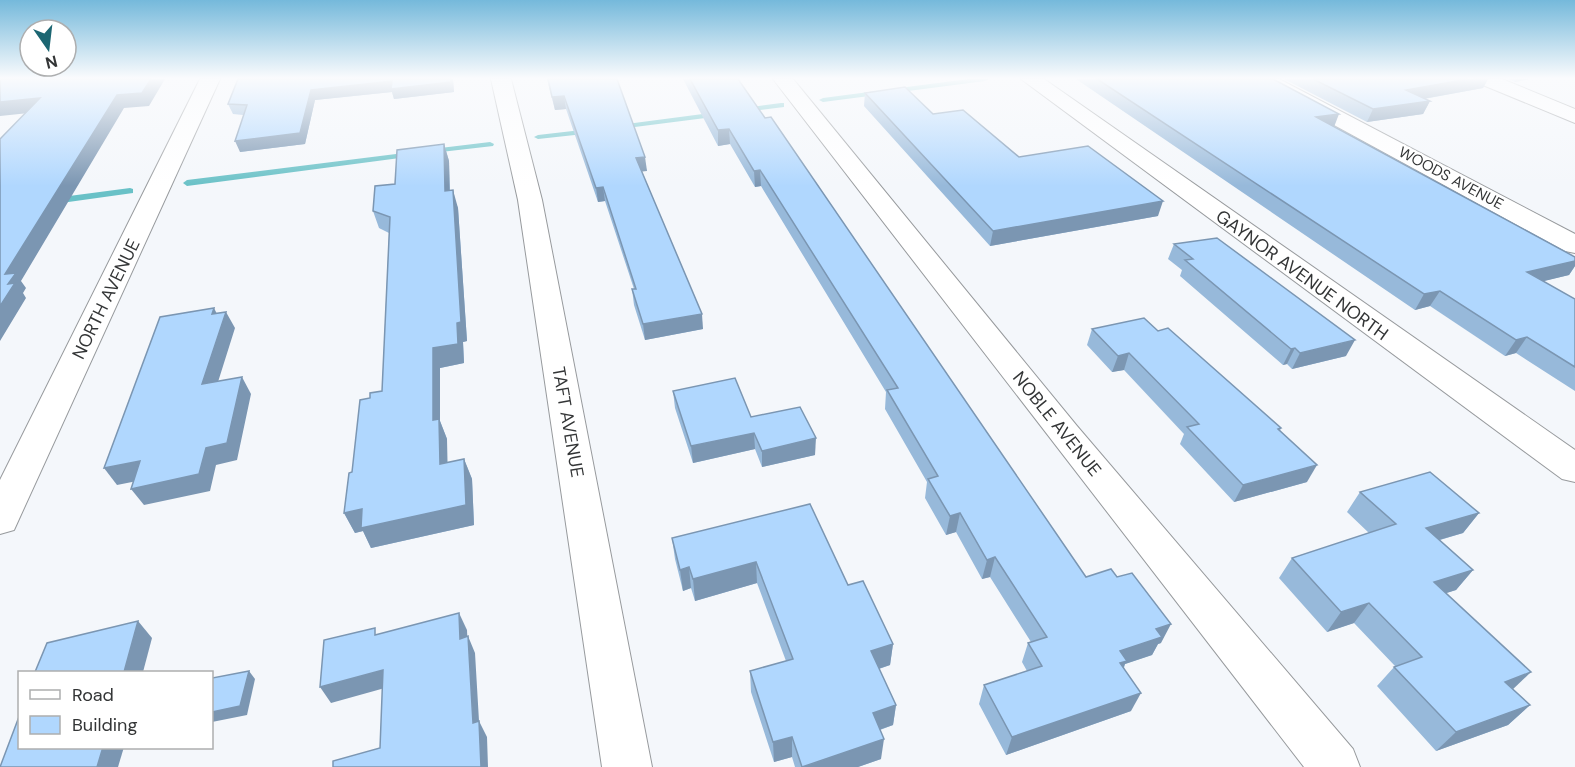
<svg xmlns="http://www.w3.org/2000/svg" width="1575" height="767" font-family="'DM Sans',sans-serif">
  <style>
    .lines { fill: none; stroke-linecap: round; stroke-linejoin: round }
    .stream { fill: #69c1c7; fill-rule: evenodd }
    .minor-casing { stroke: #979a9d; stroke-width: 2 }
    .minor { fill: #fff; fill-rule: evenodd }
    .wall { fill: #97b9da }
    .shaded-wall { fill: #7b96b2 }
    .building { fill: #b0d7fe; stroke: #7b96b2; stroke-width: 1.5 }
    .labels { text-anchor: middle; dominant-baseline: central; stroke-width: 4.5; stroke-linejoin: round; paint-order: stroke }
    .far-street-label { font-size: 15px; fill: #333536; stroke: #fff }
    .street-label { font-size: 18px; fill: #333536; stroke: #fff }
  </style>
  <rect width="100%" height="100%" fill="#f4f7fb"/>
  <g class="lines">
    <!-- stream -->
    <g class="stream">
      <path d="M 968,79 L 989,79 L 985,81 L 823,102 L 819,100 L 823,98 Z"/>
      <path d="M 781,103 L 784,103 L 784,107 L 744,112 L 740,110 L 744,108 Z"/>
      <path d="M 718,112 L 721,112 L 721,116 L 619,129 L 615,127 L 619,125 Z"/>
      <path d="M 590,129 L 593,129 L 593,133 L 538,139 L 534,137 L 538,135 Z"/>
      <path d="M 490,142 L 494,144 L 493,146 L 432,153 L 428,151 L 432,149 Z"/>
      <path d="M 412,152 L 416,154 L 415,156 L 187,186 L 183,183 L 187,180 Z"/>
      <path d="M 130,188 L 133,189 L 133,193 L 54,204 L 49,201 L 54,198 Z"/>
    </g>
    <defs>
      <g id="minor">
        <path d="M 200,79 L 220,79 L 19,519 L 14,530 L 0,534 L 0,480 Z"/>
        <path d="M 491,79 L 511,79 L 542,200 L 652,767 L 602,767 L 518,200 Z"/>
        <path d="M 773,79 L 793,79 L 1077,426 L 1353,749 L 1360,767 L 1304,767 Z"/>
        <path d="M 1021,79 L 1044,79 L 1575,450 L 1575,482 L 1562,479 Z"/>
        <path d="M 1254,79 L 1279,79 L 1575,234 L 1575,253 L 1565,251 L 1257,83 Z"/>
        <path d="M 1475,79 L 1502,79 L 1575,109 L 1575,123 L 1478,83 Z"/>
      </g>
    </defs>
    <!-- minor casing -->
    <use href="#minor" class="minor-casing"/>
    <!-- minor -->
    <use href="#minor" class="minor"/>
  </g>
  <!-- wall -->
  <g class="wall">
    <path d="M 238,79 L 453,79 L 454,92 L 394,99 L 392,92 L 315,100 L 305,144 L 240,152 L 243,115 L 233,114 L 228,104 Z"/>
    <path d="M 547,79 L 617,79 L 647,171 L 642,171 L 703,329 L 645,340 L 634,305 L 632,289 L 634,289 L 605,201 L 598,202 L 566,109 L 555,110 Z"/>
    <path d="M 683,79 L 738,79 L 1086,577 L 1161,643 L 1158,644 L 1152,655 L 1125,664 L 1124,668 L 1131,711 L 1006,755 L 979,704 L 984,685 L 1027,671 L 1022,662 L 1028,643 L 1031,642 L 990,577 L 982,579 L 956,532 L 946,535 L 925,498 L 927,482 L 885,409 L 886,392 L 761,186 L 755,187 L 730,144 L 718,146 Z"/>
    <path d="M 1076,79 L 1273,79 L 1334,127 L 1575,257 L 1575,266 L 1569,275 L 1543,281 L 1575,299 L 1575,391 L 1516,353 L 1505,356 L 1430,306 L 1415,310 Z"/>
    <path d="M 1284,79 L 1488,79 L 1483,88 L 1424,99 L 1430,101 L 1423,114 L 1367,122 Z"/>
    <path d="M 1508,79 L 1529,79 L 1515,82 Z"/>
    <path d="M 865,93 L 933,114 L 1019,157 L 1158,216 L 990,246 L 864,106 Z"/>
    <path d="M 444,144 L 449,161 L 450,191 L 458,208 L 467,341 L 463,342 L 464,363 L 440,368 L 440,421 L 447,439 L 447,463 L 464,459 L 472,479 L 474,525 L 371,548 L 363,531 L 355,533 L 344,513 L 352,472 L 370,398 L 382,391 L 389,233 L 379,228 L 373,211 L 395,184 Z"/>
    <path d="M 1174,244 L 1346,356 L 1292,369 L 1287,364 L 1283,365 L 1180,276 L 1182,270 L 1168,259 Z"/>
    <path d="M 1092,329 L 1158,331 L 1281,428 L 1280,431 L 1307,482 L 1234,502 L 1180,444 L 1184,434 L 1124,370 L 1112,372 L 1087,345 Z"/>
    <path d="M 673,391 L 751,417 L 815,455 L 762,467 L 755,449 L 693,463 L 675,408 Z"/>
    <path d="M 1360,492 L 1479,513 L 1463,533 L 1440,540 L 1473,570 L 1456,590 L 1446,593 L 1513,689 L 1530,705 L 1508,725 L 1436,751 L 1377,686 L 1395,666 L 1354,623 L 1327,632 L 1279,578 L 1292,558 L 1369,533 L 1347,512 Z"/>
    <path d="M 672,538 L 848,585 L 893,644 L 890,665 L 879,669 L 896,705 L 893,725 L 880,730 L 881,759 L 858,767 L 795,767 L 792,757 L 774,762 L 751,692 L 750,671 L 786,661 L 757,583 L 695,601 L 691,588 L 683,591 L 675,559 Z"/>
  </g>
  <!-- shaded-wall -->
  <g class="shaded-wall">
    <path d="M 151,79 L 165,79 L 149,106 L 124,108 L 21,281 L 26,288 L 23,293 L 26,298 L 0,341 L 0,306 L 5,274 L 117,95 Z"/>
    <path d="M 453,79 L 454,92 L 394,99 L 392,92 L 315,100 L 305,144 L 240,152 L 235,141 L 311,90 L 392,81 Z"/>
    <path d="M 1468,79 L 1488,79 L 1483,88 L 1400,103 L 1406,90 Z"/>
    <path d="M 1516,79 L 1529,79 L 1515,82 Z"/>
    <path d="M 564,96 L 566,109 L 555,110 L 552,97 Z"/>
    <path d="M 40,98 L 48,111 L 0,116 L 0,102 Z"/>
    <path d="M 1430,101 L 1423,114 L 1367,122 L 1373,109 Z"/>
    <path d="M 1339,114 L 1334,127 L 1316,117 Z"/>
    <path d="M 729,129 L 730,144 L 718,146 L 718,130 Z"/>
    <path d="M 444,144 L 449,161 L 450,209 L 445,191 Z"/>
    <path d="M 645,157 L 647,171 L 638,172 L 636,158 Z"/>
    <path d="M 760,170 L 761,186 L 755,187 L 754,171 Z"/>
    <path d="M 603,187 L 605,201 L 598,202 L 596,188 Z"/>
    <path d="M 453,190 L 458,208 L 467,341 L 463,342 L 464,363 L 440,368 L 440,421 L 447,439 L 448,484 L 440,464 L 433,420 L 433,348 L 457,323 Z"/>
    <path d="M 1163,201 L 1158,216 L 990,246 L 993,231 Z"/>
    <path d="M 1575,261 L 1575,266 L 1569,275 L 1516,288 L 1527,272 Z"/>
    <path d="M 1440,291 L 1430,306 L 1415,310 L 1424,294 Z"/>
    <path d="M 214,308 L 222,324 L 226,312 L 235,328 L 212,401 L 202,384 L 212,314 Z"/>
    <path d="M 702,314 L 703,329 L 645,340 L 643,324 Z"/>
    <path d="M 1527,337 L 1516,353 L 1505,356 L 1516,340 Z"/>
    <path d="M 1355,340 L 1346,356 L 1292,369 L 1300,353 Z"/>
    <path d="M 1295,348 L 1287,364 L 1283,365 L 1291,349 Z"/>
    <path d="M 1129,353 L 1124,370 L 1112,372 L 1118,356 Z"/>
    <path d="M 242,377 L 251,394 L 237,460 L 216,465 L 210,491 L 144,505 L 131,489 L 206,448 Z"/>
    <path d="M 754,433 L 755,449 L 693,463 L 691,446 Z"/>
    <path d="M 816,438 L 815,455 L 762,467 L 762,451 Z"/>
    <path d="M 464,459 L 472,479 L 474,525 L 371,548 L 363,531 L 355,533 L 344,513 Z"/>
    <path d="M 140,461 L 152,478 L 117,485 L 104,468 Z"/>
    <path d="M 1317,465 L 1307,482 L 1234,502 L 1243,485 Z"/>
    <path d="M 960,513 L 956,532 L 946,535 L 950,516 Z"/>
    <path d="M 1479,513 L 1463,533 L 1411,548 L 1426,528 Z"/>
    <path d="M 995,557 L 990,577 L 982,579 L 987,560 Z"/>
    <path d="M 756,562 L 757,583 L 695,601 L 693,579 Z"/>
    <path d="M 689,567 L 691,588 L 683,591 L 680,570 Z"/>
    <path d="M 1473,570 L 1456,590 L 1418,602 L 1434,582 Z"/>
    <path d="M 1369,603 L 1354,623 L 1327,632 L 1341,612 Z"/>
    <path d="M 459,613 L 467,630 L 468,655 L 460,639 Z"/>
    <path d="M 138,621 L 152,638 L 143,672 L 124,672 Z"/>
    <path d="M 1171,624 L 1161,643 L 1158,644 L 1152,655 L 1125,664 L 1118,679 L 1120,651 L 1156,629 Z"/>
    <path d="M 468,636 L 475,653 L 479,721 L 487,737 L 488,767 L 481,767 L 473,723 Z"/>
    <path d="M 893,644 L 890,665 L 869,672 L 871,651 Z"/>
    <path d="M 383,670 L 392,686 L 331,703 L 320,687 Z"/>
    <path d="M 249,671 L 255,679 L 247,715 L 212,722 L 212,712 Z"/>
    <path d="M 1531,672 L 1510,692 L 1505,682 Z"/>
    <path d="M 1141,693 L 1131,711 L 1006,755 L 1012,737 Z"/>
    <path d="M 896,705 L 893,725 L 870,733 L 873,713 Z"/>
    <path d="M 1530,705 L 1508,725 L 1436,751 L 1456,732 Z"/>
    <path d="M 792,737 L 792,757 L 774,762 L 773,742 Z"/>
    <path d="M 884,739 L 881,759 L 858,767 L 803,767 Z"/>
    <path d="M 103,747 L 124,747 L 118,767 L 97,767 Z"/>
  </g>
  <!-- building -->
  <g class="building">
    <path d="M 0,79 L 151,79 L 142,93 L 117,95 L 5,274 L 16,273 L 8,284 L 15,283 L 0,306 L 0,139 L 40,98 L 0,102 Z"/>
    <path d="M 238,79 L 451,79 L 451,82 L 391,89 L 392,81 L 311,90 L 300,133 L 235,141 L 247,105 L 228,104 Z"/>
    <path d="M 548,79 L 617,79 L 645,157 L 636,158 L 702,314 L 643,324 L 632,289 L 636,289 L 603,187 L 596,188 L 564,96 L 552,97 Z"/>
    <path d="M 690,79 L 738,79 L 765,118 L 771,117 L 1086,577 L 1111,569 L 1117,577 L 1132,573 L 1171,624 L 1156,629 L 1162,637 L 1120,651 L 1127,661 L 1120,663 L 1141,693 L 1012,737 L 984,685 L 1042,666 L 1028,643 L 1047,637 L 995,557 L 987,560 L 960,513 L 950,516 L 928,479 L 938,476 L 887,390 L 898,388 L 760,170 L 754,171 L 729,129 L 718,130 Z"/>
    <path d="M 1097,79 L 1273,79 L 1339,114 L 1316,117 L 1575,257 L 1575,261 L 1527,272 L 1575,299 L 1575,367 L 1527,337 L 1516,340 L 1440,291 L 1424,294 Z"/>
    <path d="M 1313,79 L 1468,79 L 1406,90 L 1430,101 L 1373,109 Z"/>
    <path d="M 905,87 L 933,114 L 963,110 L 1019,157 L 1088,146 L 1163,201 L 993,231 L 865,93 Z"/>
    <path d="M 444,144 L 445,191 L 453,190 L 461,322 L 457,323 L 458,344 L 433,348 L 433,420 L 439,419 L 440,464 L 464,459 L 466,505 L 361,528 L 362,509 L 344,513 L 349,473 L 352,472 L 360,400 L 370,398 L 370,393 L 382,391 L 390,217 L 373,211 L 375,186 L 395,184 L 397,150 Z"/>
    <path d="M 1217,238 L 1355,340 L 1300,353 L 1295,348 L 1291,349 L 1185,260 L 1193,259 L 1174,244 Z"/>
    <path d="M 214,308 L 212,314 L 226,312 L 202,384 L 242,377 L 227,443 L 206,448 L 199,474 L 131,489 L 140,461 L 104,468 L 160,317 Z"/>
    <path d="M 1144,318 L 1158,331 L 1168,328 L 1281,428 L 1278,429 L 1317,465 L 1243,485 L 1187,427 L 1199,424 L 1129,353 L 1118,356 L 1092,329 Z"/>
    <path d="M 735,378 L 751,417 L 800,407 L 816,438 L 762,451 L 754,433 L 691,446 L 673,391 Z"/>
    <path d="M 1430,472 L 1479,513 L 1426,528 L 1473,570 L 1434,582 L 1531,672 L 1505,682 L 1530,705 L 1456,732 L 1394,667 L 1422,657 L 1369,603 L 1341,612 L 1292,558 L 1396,524 L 1360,492 Z"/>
    <path d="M 810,504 L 848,585 L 863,581 L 893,644 L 871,651 L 896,705 L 873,713 L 884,739 L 802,767 L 792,737 L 773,742 L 750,671 L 793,659 L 756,562 L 693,579 L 689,567 L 680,570 L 672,538 Z"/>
    <path d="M 459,613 L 460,639 L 468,636 L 473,723 L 479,721 L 481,767 L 333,767 L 333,761 L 380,748 L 383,670 L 320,687 L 324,640 L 375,628 L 375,635 Z"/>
    <path d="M 138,621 L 124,672 L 35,672 L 47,643 Z"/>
    <path d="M 249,671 L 240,706 L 212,712 L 212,678 Z"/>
    <path d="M 20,714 L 20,747 L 103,747 L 97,767 L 0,767 Z"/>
  </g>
  <!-- sky -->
  <linearGradient id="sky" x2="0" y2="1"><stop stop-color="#75b9db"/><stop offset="0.42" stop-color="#fafbfd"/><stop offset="1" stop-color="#fafbfd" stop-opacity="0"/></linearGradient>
  <rect width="1575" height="186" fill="url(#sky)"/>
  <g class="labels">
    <!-- far-street labels -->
    <g class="far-street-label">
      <text transform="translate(1451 178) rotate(28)">WOODS AVENUE</text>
    </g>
    <!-- street labels -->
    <g class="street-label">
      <text transform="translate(1302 275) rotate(36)">GAYNOR AVENUE NORTH</text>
      <text transform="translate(106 299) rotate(-64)">NORTH AVENUE</text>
      <text transform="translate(568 422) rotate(80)">TAFT AVENUE</text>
      <text transform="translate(1057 424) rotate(51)">NOBLE AVENUE</text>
    </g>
  </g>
  <!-- legend -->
  <rect x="18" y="671" width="195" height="78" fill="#ffffff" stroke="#adaeaf" stroke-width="1.5"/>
  <rect x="30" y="690" width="30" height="9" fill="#ffffff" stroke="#adaeaf" stroke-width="1.5"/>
  <text x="72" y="701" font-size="18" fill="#333536">Road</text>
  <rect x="30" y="716" width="30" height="18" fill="#b0d7fe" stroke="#adaeaf" stroke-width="1.5"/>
  <text x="72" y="731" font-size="18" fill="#333536">Building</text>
  <!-- north arrow -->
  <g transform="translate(48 48) rotate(166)"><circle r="28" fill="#ffffff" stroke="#adaeaf" stroke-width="1.5"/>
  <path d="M0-4.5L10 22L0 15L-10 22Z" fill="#1c6672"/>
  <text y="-9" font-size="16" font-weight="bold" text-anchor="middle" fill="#333536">N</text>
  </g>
</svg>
